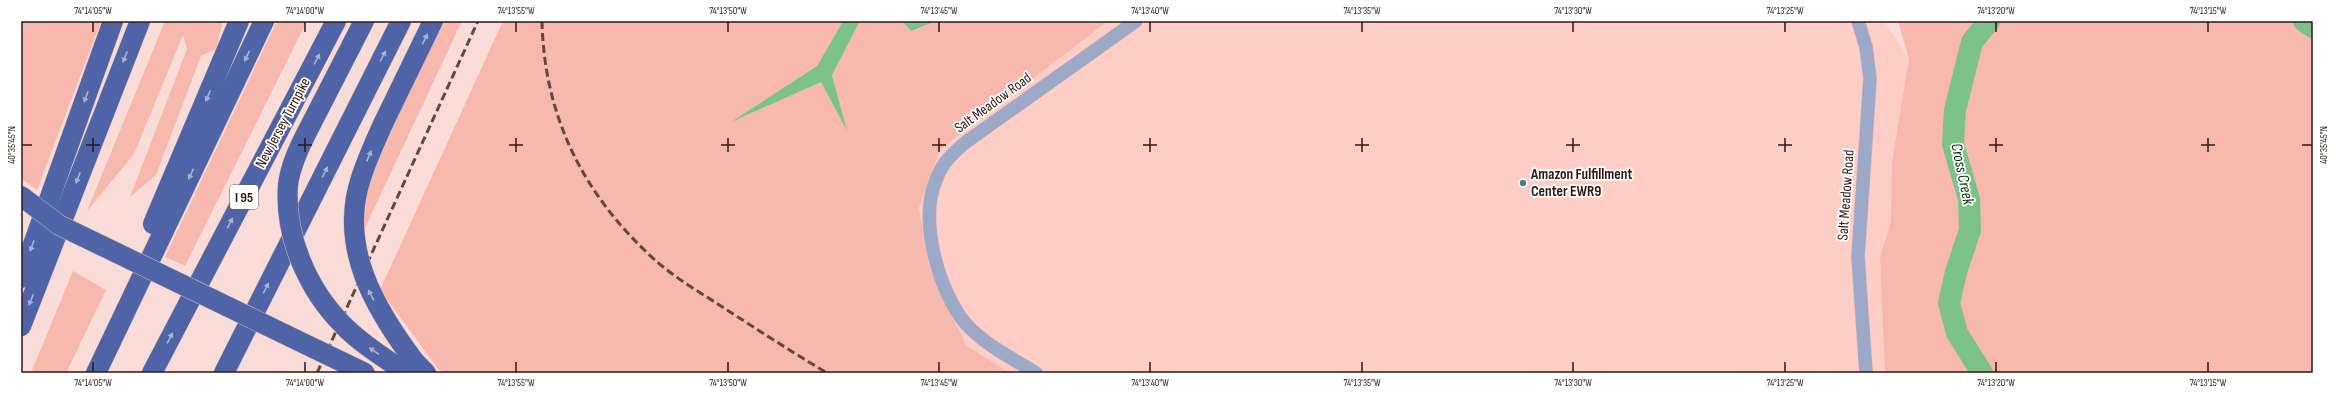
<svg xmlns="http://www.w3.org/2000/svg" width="2334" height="394" font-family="'Sofia Sans Condensed',sans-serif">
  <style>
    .built { fill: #fecdc5 }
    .green { fill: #f7b8ae }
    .water { fill: #7dc389 }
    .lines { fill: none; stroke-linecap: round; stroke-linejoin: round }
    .river { stroke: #7dc389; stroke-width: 22 }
    .minor-casing { stroke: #d5b8b4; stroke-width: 14 }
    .highway-casing { stroke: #d5b8b4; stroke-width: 21 }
    .minor { stroke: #9da9c9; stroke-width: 13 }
    .highway { stroke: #4e64a6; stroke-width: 20 }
    .rail { stroke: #624743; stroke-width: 3; stroke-dasharray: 8 4; stroke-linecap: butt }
    .highway-bridge-casing { stroke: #d5b8b4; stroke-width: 21; stroke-linecap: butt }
    .highway-bridge { stroke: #4e64a6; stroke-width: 20 }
    .oneway { fill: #a6b2d2 }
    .ticks { fill: none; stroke: #311714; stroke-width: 1.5 }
    .poi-dot { fill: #3e848f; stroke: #fff; stroke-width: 1.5 }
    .labels { text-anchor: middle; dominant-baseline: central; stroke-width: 3.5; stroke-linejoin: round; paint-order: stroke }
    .shield { fill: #fff; stroke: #6f5d5a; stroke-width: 1 }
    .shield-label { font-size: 14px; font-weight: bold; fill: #311714 }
    .street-label { font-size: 15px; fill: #311714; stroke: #fff }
    .poi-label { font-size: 15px; font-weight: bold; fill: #311714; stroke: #fff; text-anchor: start }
    .water-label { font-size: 16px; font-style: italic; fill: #00340f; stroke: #fff }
    .neatline { fill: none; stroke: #311714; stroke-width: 1.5 }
    .ticks-label { font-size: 10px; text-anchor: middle; fill: #311714 }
  </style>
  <rect width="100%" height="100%" fill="#f9dbd7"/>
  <!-- built -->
  <path class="built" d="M 1108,21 L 1884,21 L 1909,59 L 1892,162 L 1891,222 L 1880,257 L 1885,373 L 1009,373 L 966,345 L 929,267 L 919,208 L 940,151 Z"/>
  <!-- green -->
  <g class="green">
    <path d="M 21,21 L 101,21 L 37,190 L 21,178 Z"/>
    <path d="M 165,21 L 223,21 L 216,49 L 201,56 L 156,175 L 130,197 L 187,49 L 183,35 L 134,154 L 87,211 Z"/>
    <path d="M 277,21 L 307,21 L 185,266 L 165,257 Z"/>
    <path d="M 441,21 L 462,21 L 364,230 L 368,183 Z"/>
    <path d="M 503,21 L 843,21 L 817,66 L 734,120 L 821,82 L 846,128 L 832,75 L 860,21 L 902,21 L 911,31 L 938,21 L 1108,21 L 940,150 L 919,208 L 929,267 L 966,345 L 1009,373 L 450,373 L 439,370 L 380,290 Z"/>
    <path d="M 1898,21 L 2313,21 L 2313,373 L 1885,373 L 1880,257 L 1891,222 L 1892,162 L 1909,59 Z"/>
    <path d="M 73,271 L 106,290 L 66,373 L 31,373 Z"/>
  </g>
  <!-- water -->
  <g class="water">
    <path d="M 843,21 L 860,21 L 832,75 L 847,131 L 821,82 L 731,122 L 817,66 Z"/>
    <path d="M 902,21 L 937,21 L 911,31 Z"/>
  </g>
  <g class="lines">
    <!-- river -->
    <g class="river">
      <path d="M 2304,21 L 2313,27"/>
      <path d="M 1982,373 L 1957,333 L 1949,303 L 1956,272 L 1970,230 L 1969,199 L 1953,144 L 1955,110 L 1972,42 L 1989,21"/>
    </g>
    <defs>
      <g id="minor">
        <path d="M 1858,21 L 1866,47 L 1870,78 L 1858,257 L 1866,373"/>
        <path d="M 1036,373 C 1012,358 985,345 966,324 C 938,291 919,220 936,180 C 942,163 953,153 966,142 L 1136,21"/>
      </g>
      <g id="highway">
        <path d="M 383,124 L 433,21"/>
        <path d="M 306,134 L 364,21"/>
        <path d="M 153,224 L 239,21"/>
        <path d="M 21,278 L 113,21"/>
        <path d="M 21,326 L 140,21"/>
        <path d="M 415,362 L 426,373"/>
        <path d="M 96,373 L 264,21"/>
        <path d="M 152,373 L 336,21"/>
        <path d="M 224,373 L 401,21"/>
      </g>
    </defs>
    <!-- minor casing -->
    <use href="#minor" class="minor-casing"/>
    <!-- highway casing -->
    <use href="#highway" class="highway-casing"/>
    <!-- minor -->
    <use href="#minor" class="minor"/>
    <!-- highway -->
    <use href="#highway" class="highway"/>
    <!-- rail -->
    <g class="rail">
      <path d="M 542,21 C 544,117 584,196 655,260 C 675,278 701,293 724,308 C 758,330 792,352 827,373"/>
      <path d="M 317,373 L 478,21"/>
    </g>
    <defs>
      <g id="highway-bridge">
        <path d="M 383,124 C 375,142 367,159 361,178 C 338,247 375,309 415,362"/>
        <path d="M 306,134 C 298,150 290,167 288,185 C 284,236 308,290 343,325 C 361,344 385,358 406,373"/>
        <path d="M 21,196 L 59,225 L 365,373"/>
      </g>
    </defs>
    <!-- highway-bridge casing -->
    <use href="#highway-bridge" class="highway-bridge-casing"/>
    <!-- highway-bridge -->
    <use href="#highway-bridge" class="highway-bridge"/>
  </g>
  <!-- one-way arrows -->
  <defs><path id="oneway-solid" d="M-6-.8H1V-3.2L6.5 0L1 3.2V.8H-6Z"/></defs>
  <g class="oneway">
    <use href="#oneway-solid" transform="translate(425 39) rotate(-64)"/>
    <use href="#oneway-solid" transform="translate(247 56) rotate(115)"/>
    <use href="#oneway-solid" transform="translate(383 56) rotate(-63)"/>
    <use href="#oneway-solid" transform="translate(125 57) rotate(112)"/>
    <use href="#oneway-solid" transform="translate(317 59) rotate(-62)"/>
    <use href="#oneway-solid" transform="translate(208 96) rotate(113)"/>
    <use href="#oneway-solid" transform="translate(86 97) rotate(110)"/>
    <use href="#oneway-solid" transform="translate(369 156) rotate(-67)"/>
    <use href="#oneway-solid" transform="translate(325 172) rotate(-63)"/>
    <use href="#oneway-solid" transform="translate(191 174) rotate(115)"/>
    <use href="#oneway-solid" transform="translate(78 178) rotate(111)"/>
    <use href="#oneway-solid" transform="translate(230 223) rotate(-62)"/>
    <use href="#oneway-solid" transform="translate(32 246) rotate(110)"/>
    <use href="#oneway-solid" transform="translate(266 288) rotate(-63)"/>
    <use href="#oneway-solid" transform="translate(371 295) rotate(-117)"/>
    <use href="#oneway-solid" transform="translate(31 300) rotate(111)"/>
    <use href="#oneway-solid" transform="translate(170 338) rotate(-62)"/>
    <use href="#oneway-solid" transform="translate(374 351) rotate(-146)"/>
  </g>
  <!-- ticks -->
  <path class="ticks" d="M 93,22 L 93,32M 305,22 L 305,32M 516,22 L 516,32M 728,22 L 728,32M 939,22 L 939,32M 1150,22 L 1150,32M 1362,22 L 1362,32M 1573,22 L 1573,32M 1785,22 L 1785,32M 1996,22 L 1996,32M 2208,22 L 2208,32M 93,138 L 93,152M 305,138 L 305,152M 516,138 L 516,152M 728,138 L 728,152M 939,138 L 939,152M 1150,138 L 1150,152M 1362,138 L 1362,152M 1573,138 L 1573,152M 1785,138 L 1785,152M 1996,138 L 1996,152M 2208,138 L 2208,152M 22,145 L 32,145M 86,145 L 100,145M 298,145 L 312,145M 509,145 L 523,145M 721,145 L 735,145M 932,145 L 946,145M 1143,145 L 1157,145M 1355,145 L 1369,145M 1566,145 L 1580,145M 1778,145 L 1792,145M 1989,145 L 2003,145M 2201,145 L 2215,145M 2302,145 L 2312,145M 93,362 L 93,372M 305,362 L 305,372M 516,362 L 516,372M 728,362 L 728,372M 939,362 L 939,372M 1150,362 L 1150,372M 1362,362 L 1362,372M 1573,362 L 1573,372M 1785,362 L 1785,372M 1996,362 L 1996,372M 2208,362 L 2208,372"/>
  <!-- markers -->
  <circle class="poi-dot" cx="1523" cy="183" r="4"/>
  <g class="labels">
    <!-- shield labels -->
    <rect class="shield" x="230" y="185" width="28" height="24" rx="3"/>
    <g class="shield-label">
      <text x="244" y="197">I 95</text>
    </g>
    <!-- street labels -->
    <g class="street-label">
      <text transform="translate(993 103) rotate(-36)">Salt Meadow Road</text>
      <text transform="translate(283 123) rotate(-62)">New Jersey Turnpike</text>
      <text transform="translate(1846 195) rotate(-86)">Salt Meadow Road</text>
    </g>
    <!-- poi labels -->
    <g class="poi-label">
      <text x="1531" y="174">Amazon Fulfillment<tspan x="1531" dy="17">Center EWR9</tspan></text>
    </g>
    <!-- water labels -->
    <g class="water-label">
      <text transform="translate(1962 174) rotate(78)">Cross Creek</text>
    </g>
  </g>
  <!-- border -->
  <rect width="2334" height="394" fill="none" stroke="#ffffff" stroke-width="44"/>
  <rect x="22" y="22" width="2290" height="350" class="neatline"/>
  <g class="ticks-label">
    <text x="93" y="14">74°14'05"W</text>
    <text x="305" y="14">74°14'00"W</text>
    <text x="516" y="14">74°13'55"W</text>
    <text x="728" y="14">74°13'50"W</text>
    <text x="939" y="14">74°13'45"W</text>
    <text x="1150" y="14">74°13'40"W</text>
    <text x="1362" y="14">74°13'35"W</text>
    <text x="1573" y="14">74°13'30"W</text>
    <text x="1785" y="14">74°13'25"W</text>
    <text x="1996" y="14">74°13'20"W</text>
    <text x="2208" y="14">74°13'15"W</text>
    <text transform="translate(11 145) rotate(-90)" y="4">40°35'45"N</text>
    <text transform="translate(2323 145) rotate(-90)" y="4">40°35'45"N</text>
    <text x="93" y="386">74°14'05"W</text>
    <text x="305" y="386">74°14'00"W</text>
    <text x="516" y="386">74°13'55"W</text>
    <text x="728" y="386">74°13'50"W</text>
    <text x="939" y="386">74°13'45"W</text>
    <text x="1150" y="386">74°13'40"W</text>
    <text x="1362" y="386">74°13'35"W</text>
    <text x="1573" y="386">74°13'30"W</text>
    <text x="1785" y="386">74°13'25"W</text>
    <text x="1996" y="386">74°13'20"W</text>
    <text x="2208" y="386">74°13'15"W</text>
  </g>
</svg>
